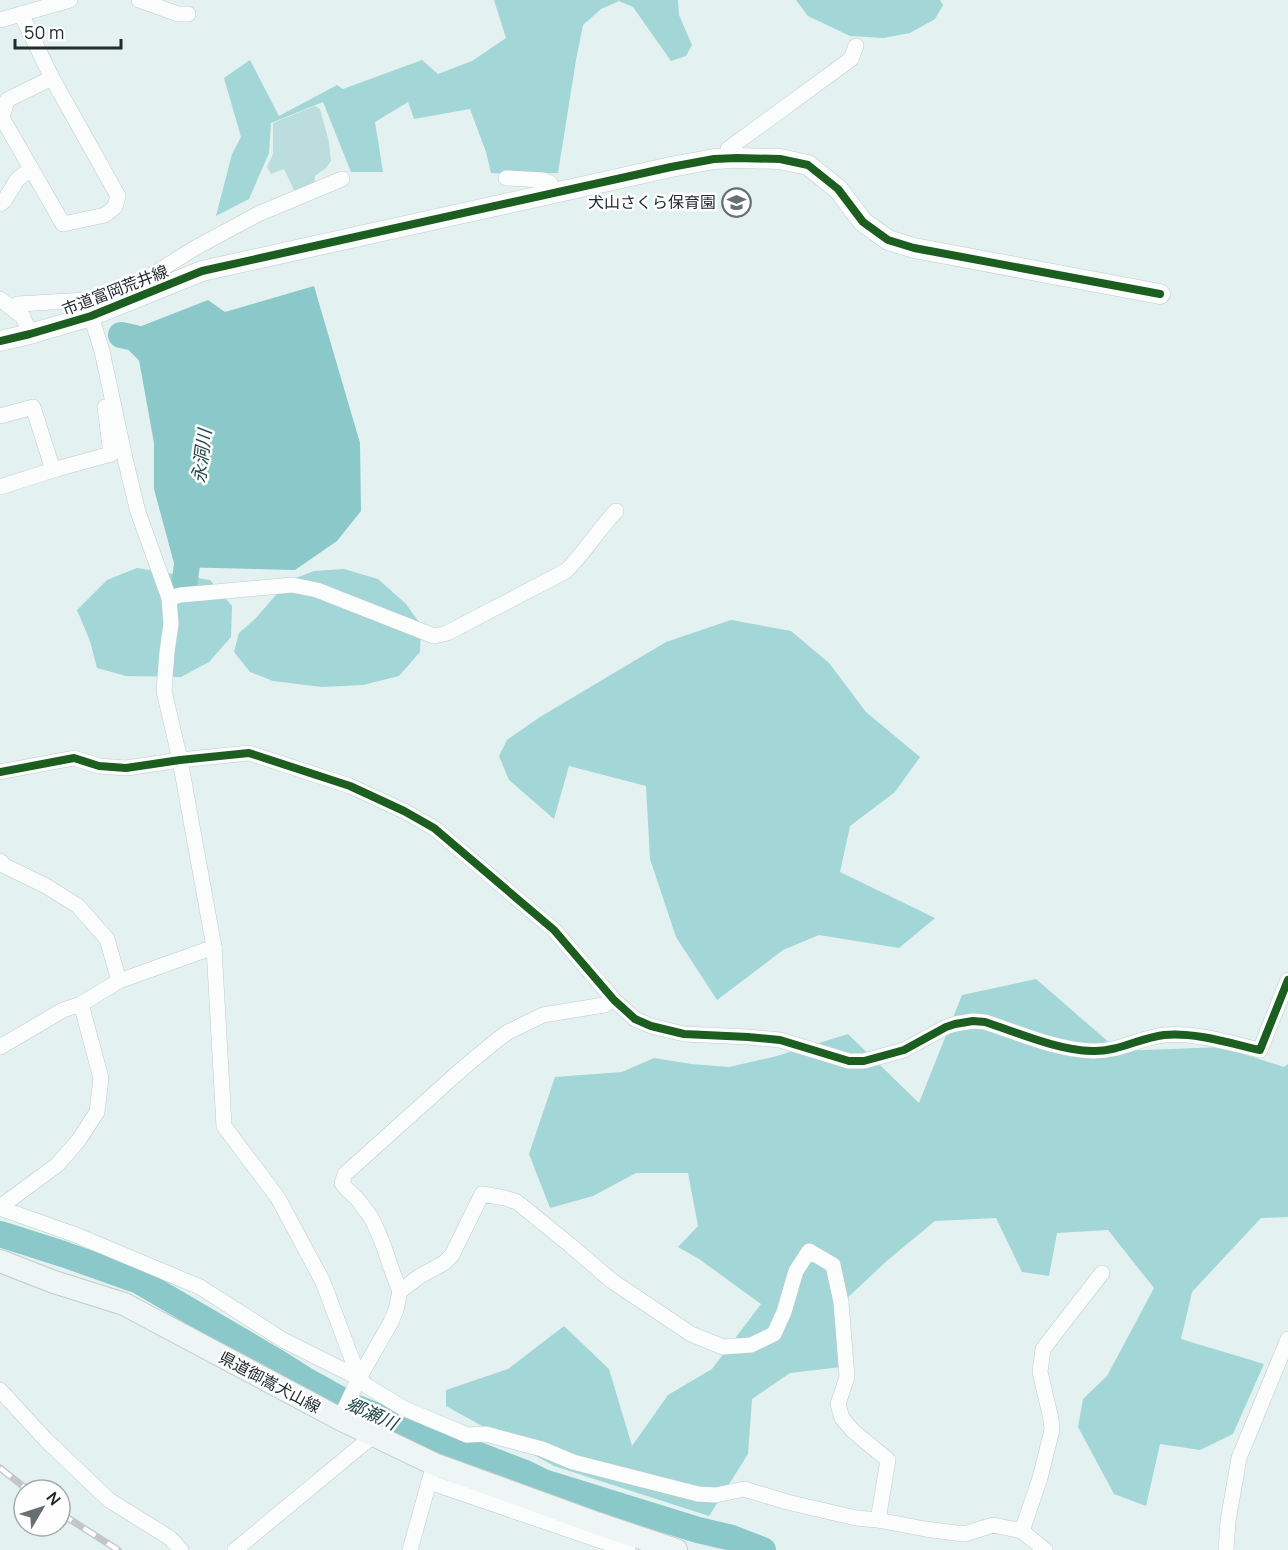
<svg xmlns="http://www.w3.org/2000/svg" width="1288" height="1550" font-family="Manrope,'Noto Sans JP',sans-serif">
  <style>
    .green { fill: #bdd }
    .forest { fill: #a3d6d6 }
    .water { fill: #8bc8c9 }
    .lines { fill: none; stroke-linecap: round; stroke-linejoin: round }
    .river { stroke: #8bc8c9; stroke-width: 26 }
    .minor-casing { stroke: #c1cccc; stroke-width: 16 }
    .tertiary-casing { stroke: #c1cccc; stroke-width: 21 }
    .secondary-casing { stroke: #c1cccc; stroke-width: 24 }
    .minor { stroke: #fbfdfd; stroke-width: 15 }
    .tertiary { stroke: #fbfdfd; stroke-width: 20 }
    .secondary { stroke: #edf5f5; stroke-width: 22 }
    .rail-casing { stroke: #c3c6c6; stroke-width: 7 }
    .rail { stroke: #fefefe; stroke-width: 4.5; stroke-dasharray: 14; stroke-linecap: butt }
    .cycleway-casing { stroke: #fefefe; stroke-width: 11 }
    .cycleway { stroke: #1b5e20; stroke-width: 8 }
    .labels { text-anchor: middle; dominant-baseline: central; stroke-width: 5; stroke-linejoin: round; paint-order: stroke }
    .poi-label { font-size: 16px; fill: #222b2b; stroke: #fefefe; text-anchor: end }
    .street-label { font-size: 16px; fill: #222b2b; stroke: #fefefe }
    .water-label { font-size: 18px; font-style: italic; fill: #214748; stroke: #fefefe }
  </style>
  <rect width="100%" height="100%" fill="#e4f1f1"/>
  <!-- green -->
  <path class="green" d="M 315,106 L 320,109 L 329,142 L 331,161 L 326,168 L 315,176 L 314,187 L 303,192 L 294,190 L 284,169 L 271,174 L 267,167 L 273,154 L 273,123 Z"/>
  <!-- forest -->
  <g class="forest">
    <path d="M 494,0 L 678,0 L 679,15 L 692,45 L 686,56 L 671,61 L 633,7 L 619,1 L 601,9 L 583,25 L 576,60 L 558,173 L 511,174 L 491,173 L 486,152 L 470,109 L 414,119 L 408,102 L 375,122 L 383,172 L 351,172 L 323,102 L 271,123 L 269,153 L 249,199 L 216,216 L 232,154 L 241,137 L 224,78 L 250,60 L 279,116 L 337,85 L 343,89 L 422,60 L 438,74 L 472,61 L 506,38 Z"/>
    <path d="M 796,0 L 940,0 L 943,5 L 935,19 L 910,33 L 883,38 L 850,36 L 808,16 Z"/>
    <path d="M 137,568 L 210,580 L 232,606 L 231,637 L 209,662 L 181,677 L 126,676 L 97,668 L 90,641 L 77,610 L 107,580 Z"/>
    <path d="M 344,569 L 378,579 L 406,604 L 421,625 L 420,652 L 399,676 L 363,685 L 322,687 L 273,681 L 250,672 L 234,652 L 239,633 L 256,618 L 288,581 L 314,571 Z"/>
    <path d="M 731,620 L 791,631 L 829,663 L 866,712 L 920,757 L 895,792 L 850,826 L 840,872 L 935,918 L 899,948 L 819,935 L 783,950 L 717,1000 L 676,937 L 650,859 L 646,786 L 569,766 L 554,819 L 509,780 L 499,756 L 507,740 L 540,717 L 666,642 Z"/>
    <path d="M 1036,979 L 1119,1051 L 1222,1047 L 1284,1067 L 1288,1064 L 1288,1217 L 1261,1218 L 1192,1292 L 1181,1339 L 1264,1364 L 1233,1434 L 1200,1450 L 1160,1444 L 1146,1506 L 1114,1494 L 1078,1427 L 1083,1399 L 1107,1376 L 1154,1288 L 1108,1230 L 1057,1233 L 1049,1276 L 1022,1272 L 996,1218 L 935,1221 L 889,1259 L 846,1299 L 850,1366 L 790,1373 L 752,1399 L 748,1454 L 709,1516 L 554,1466 L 446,1406 L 446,1390 L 508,1369 L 564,1326 L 609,1369 L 632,1446 L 668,1395 L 712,1369 L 761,1304 L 699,1259 L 678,1247 L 698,1226 L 688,1173 L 636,1173 L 593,1196 L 550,1208 L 529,1154 L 555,1077 L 622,1072 L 654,1058 L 691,1064 L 729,1067 L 777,1056 L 848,1034 L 919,1103 L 962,995 Z"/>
  </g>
  <!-- water -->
  <path class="water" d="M 314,286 L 360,443 L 361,511 L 337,541 L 295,570 L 175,567 L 154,489 L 154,443 L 135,338 L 139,327 L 208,300 L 225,312 Z"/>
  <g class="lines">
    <!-- river -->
    <g class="river">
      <path d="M 121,335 L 135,338 L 159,362"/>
      <path d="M 185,580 L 191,532"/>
      <path d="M 0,1234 L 63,1254 L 139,1281 L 277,1362 L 307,1381 L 354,1407 L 525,1473 L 543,1482 L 698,1530 L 732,1538 L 763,1550"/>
    </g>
    <defs>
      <g id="minor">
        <path d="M 139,0 L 178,14 L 188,14"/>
        <path d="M 21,14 L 52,78 L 118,196 L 115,207 L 105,215 L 63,224 L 2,118 L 7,100 L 52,78"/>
        <path d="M 0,20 L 70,0"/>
        <path d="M 728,158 L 728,149 L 851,59 L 856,46"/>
        <path d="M 506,178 L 543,180 L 550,183 L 554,192"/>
        <path d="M 0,204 L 4,201 L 17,180 L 31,168"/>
        <path d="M 0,299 L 23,317 L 30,334"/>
        <path d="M 14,309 L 18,304 L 87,300 L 110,294 L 152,275 L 195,248 L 258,214 L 342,179"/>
        <path d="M 91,316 L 102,351 L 126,463 L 138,512 L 169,598 L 171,624 L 167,652 L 164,691 L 180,760 L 214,947 L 224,1126 L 278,1198 L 323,1282 L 359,1378"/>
        <path d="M 0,416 L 33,407 L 53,470 L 111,454 L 105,407"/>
        <path d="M 0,487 L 53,470"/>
        <path d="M 169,598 L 181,595 L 292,585 L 317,590 L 434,636 L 447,633 L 566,571 C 585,552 598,530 616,511"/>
        <path d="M 0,772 L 74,758 L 99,766 L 126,768 L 180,760 L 249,753 L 350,786 L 404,811 L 434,828 L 554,930 L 614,1000 L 635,1019 L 651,1026 L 684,1034 L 748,1037 L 780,1040 L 849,1061 L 864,1061 L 904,1050 L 946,1027 L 955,1024 L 973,1021 L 985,1022 C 1019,1033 1057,1050 1092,1051 C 1118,1052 1139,1038 1164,1035 C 1195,1032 1229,1043 1260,1050 L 1288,980"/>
        <path d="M 0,861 L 5,866 L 46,886 L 78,906 L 107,939 L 119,981"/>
        <path d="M 0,1047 L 63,1010 L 81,1004 L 119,981 L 214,947"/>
        <path d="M 0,1207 L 57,1165 L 78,1141 L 97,1112 L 101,1078 L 81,1004"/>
        <path d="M 0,1208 L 76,1235 L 200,1287 L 283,1340 L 359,1378 L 367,1386 L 403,1408 L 467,1435 L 486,1434 L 542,1449 L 573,1462 L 698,1494 L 716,1495 L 744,1489 L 787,1502 L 856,1518 L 878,1520"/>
        <path d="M 400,1291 C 389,1267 384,1239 370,1216 C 366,1211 362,1205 358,1200 C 353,1194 346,1190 342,1183 L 345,1174 L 462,1069 L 497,1040 L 508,1032 L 543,1015 L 604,1005 L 614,1000"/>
        <path d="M 0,1390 L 46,1440 L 109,1500 L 170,1538 L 181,1550"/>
        <path d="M 340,1419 L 359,1378 L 391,1322 L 396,1310 L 400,1291 L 420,1276 L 444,1263 L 452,1255 L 482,1194 L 505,1198 L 517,1202 L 570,1245 L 612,1281 L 691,1334 L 723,1347 L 751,1345 L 774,1334 L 784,1312 L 796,1271 L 809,1251 L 833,1265 L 841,1302 L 847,1377 L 838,1404 L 842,1418 L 853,1431 L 888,1460 L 878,1520 L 925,1529 L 964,1534 L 993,1525 L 1022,1531 L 1045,1550"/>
        <path d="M 429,1482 L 628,1550"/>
        <path d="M 1022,1531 L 1040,1478 L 1052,1430 L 1051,1419 L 1040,1372 L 1043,1349 L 1102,1273"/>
        <path d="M 235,1550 L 374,1435"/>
        <path d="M 410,1550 L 431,1475"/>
        <path d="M 1226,1550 L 1228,1521 L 1239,1458 L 1288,1339"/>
      </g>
      <path id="tertiary" d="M 0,341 L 30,334 L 91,316 L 202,271 L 671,167 L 714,159 L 737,158 L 780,159 L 808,165 L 838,189 L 863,222 L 888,240 L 914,248 L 1160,294"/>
      <path id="secondary" d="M 0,1261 L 54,1282 L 124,1304 L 340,1419 L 434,1464 L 599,1524 L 676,1550"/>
    </defs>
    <!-- minor casing -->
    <use href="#minor" class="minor-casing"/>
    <!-- tertiary casing -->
    <use href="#tertiary" class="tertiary-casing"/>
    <!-- secondary casing -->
    <use href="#secondary" class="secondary-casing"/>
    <!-- minor -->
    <use href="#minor" class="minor"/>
    <!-- tertiary -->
    <use href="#tertiary" class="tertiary"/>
    <!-- secondary -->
    <use href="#secondary" class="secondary"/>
    <defs>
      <g id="rail">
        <path d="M 0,1468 L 28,1490"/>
        <path d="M 60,1513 L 118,1550"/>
      </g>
    </defs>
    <!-- rail casing -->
    <use href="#rail" class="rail-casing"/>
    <!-- rail -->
    <use href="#rail" class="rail"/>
    <defs>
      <g id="cycleway">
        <path d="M 0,341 L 30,334 L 91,316 L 202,271 L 671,167 L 714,159 L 737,158 L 780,159 L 808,165 L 838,189 L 863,222 L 888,240 L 914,248 L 1160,294"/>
        <path d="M 0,772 L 74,758 L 99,766 L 126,768 L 180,760 L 249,753 L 350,786 L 404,811 L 434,828 L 554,930 L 614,1000 L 635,1019 L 651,1026 L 684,1034 L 748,1037 L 780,1040 L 849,1061 L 864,1061 L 904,1050 L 946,1027 L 955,1024 L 973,1021 L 985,1022 C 1019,1033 1057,1050 1092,1051 C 1118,1052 1139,1038 1164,1035 C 1195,1032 1229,1043 1260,1050 L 1288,980"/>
      </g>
    </defs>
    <!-- cycleway casing -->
    <use href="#cycleway" class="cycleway-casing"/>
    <!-- cycleway -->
    <use href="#cycleway" class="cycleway"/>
  </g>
  <!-- icons -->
  <defs>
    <symbol id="school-ring" viewBox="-11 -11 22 22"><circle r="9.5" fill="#fefefe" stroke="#667070" stroke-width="1.5"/><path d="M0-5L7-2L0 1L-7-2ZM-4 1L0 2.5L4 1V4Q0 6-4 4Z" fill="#667070"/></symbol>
  </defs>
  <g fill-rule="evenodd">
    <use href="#school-ring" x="720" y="186" width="33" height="33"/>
  </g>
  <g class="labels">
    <!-- poi labels -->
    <g class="poi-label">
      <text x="716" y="202">犬山さくら保育園</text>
    </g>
    <!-- street labels -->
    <g class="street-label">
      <text transform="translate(115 290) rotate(-21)">市道富岡荒井線</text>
      <text transform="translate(270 1382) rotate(28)">県道御嵩犬山線</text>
    </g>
    <!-- water labels -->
    <g class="water-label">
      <text transform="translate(201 456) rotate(-83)">永洞川</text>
      <text transform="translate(372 1413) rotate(24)">郷瀬川</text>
    </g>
  </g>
  <!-- north arrow -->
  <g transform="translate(42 1508) rotate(51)"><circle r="28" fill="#fefefe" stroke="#a6aaaa" stroke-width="1.5"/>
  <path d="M0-4.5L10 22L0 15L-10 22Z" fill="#667070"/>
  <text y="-9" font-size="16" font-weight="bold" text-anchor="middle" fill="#222b2b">N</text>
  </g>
  <!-- scale -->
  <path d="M15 39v9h106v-9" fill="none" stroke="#222b2b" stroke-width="3"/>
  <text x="24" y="39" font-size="18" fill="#222b2b" stroke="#fefefe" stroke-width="4.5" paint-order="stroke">50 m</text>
</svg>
